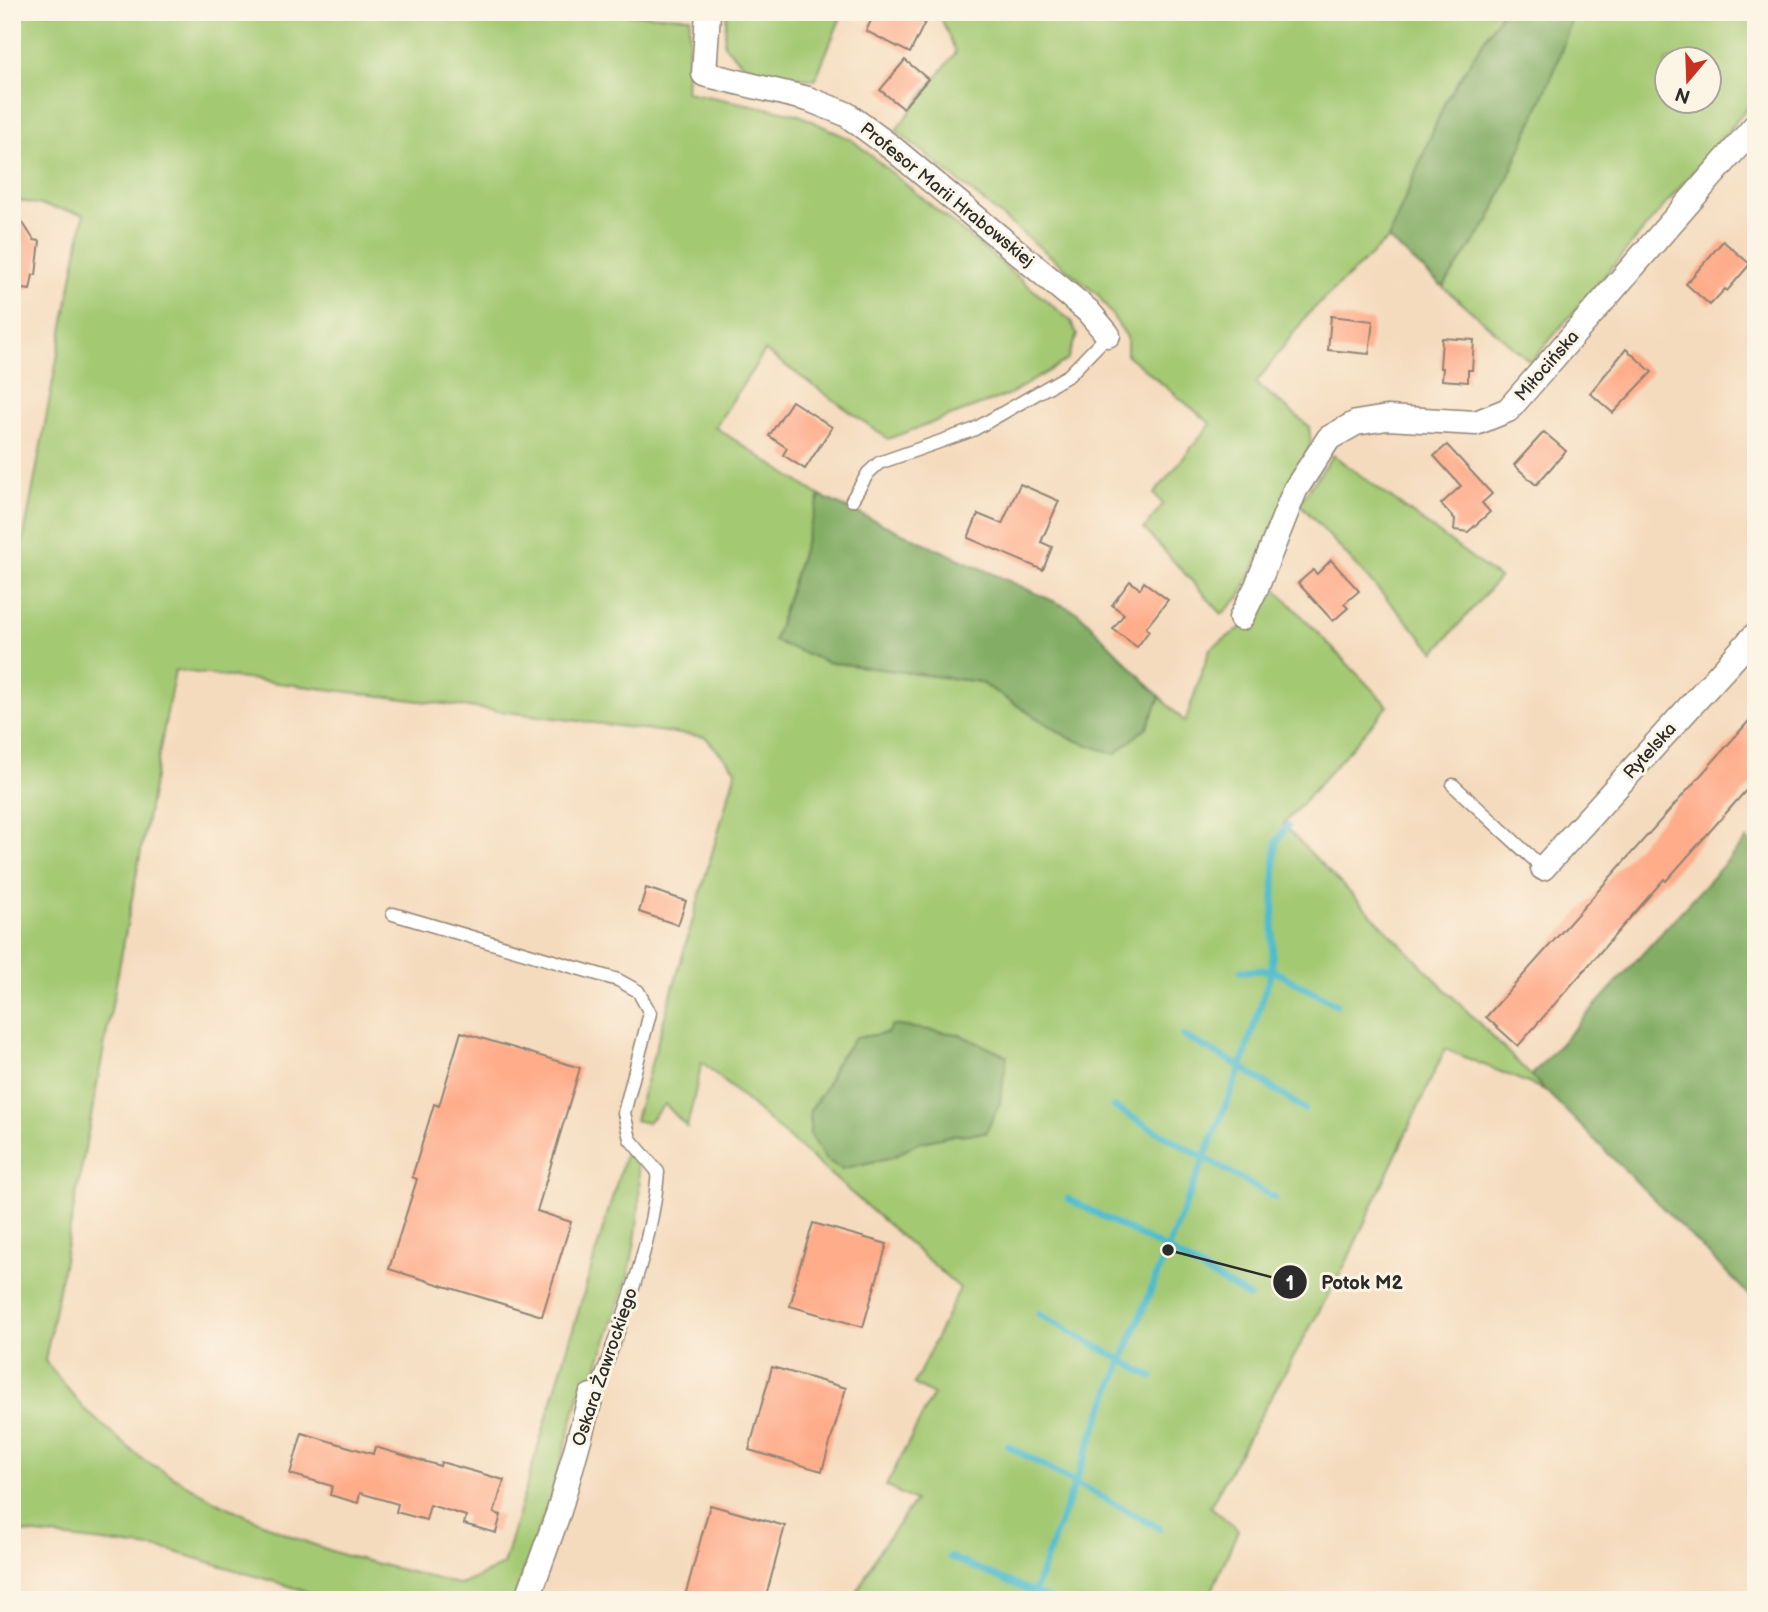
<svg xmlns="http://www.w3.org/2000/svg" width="1768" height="1612" font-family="'Balsamiq Sans',sans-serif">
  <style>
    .green { fill: #a4c973; stroke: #687a4f; stroke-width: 2; fill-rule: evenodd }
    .forest { fill: #83ad65; stroke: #576c48; stroke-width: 2 }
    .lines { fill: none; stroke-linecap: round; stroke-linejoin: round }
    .stream { stroke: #50bccb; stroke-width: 7 }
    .building { fill: #feac8a }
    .lane-casing { stroke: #908374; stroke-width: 15 }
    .street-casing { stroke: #908374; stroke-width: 27 }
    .lane { stroke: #fff; stroke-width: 12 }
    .street { stroke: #fff; stroke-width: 24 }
    .labels { text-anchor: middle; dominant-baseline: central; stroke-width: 6; stroke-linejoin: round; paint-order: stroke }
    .street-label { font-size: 18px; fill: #2b2b2b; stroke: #fcf5e5 }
    .leader { fill: none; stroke: #2b2b2b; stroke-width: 2.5 }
    .callout-dot { fill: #2b2b2b; stroke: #fcf5e5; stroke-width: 2.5 }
    .mark-label { font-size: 21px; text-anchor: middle; font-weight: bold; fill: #fff }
    .callout-label { font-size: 19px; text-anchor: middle; font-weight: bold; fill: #2b2b2b; stroke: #fcf5e5; stroke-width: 6; stroke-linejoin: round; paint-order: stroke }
  </style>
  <rect width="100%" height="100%" fill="#fcf5e5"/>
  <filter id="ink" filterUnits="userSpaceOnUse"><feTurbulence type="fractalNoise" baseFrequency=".0143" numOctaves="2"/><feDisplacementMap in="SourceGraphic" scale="14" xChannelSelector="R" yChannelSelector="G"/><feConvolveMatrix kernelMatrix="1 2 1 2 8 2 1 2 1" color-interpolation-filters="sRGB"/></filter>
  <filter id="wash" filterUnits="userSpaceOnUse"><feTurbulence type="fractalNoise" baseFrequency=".00686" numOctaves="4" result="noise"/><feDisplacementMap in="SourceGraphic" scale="28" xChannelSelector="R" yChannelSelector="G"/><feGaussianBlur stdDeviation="1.57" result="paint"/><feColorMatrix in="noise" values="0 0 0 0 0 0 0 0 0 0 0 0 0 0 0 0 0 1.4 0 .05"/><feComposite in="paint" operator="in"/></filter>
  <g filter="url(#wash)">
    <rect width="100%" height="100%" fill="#f5dbbe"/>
    <!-- green -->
    <g class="green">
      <path d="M 12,12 L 570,12 L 690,17 L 686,92 L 797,114 L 852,140 L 1071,321 L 1077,335 L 1067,360 L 1010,394 L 888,439 L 765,351 L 715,427 L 820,496 L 774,641 L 827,662 L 980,682 L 1069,738 L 1147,727 L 1160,697 L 1185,722 L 1210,649 L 1245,625 L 1273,586 L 1388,706 L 1283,825 L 1545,1090 L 1445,1049 L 1345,1265 L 1210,1506 L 1238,1530 L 1208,1600 L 853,1600 L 878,1552 L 915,1501 L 886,1486 L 933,1395 L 914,1384 L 960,1288 L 702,1062 L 687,1127 L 665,1104 L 647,1123 L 635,1120 L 736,770 L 705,737 L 175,670 L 45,1361 L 85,1410 L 141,1458 L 217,1502 L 295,1538 L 343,1555 L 461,1585 L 503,1565 L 627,1148 C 651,1164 634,1254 627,1279 C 617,1314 603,1348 592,1382 L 581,1389 L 552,1494 L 515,1596 L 511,1600 L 335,1600 L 169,1550 L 12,1531 L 12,601 L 84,214 L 12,199 ZM 887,1033 L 986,1133 L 953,1135 L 918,1143 L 893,1157 L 826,1160 L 811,1134 L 810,1111 L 826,1086 L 835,1064 L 855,1038 Z"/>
      <path d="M 727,12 L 843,12 L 815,80 L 745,66 L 724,45 Z"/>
      <path d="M 938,12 L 1081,12 L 1082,14 L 1119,12 L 1502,12 L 1445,102 L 1388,239 L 1308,314 L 1256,383 L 1309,426 L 1311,444 L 1240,597 L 1222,614 L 1144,529 L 1163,504 L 1154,494 L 1211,424 L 1127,355 L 1127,337 L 1098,295 L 896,130 L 956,52 Z"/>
      <path d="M 1574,12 L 1756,12 L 1756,98 L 1531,362 L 1443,287 L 1490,219 L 1555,69 ZM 1666,60 L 1708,60 L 1708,102 L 1666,102 Z"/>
      <path d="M 1333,455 L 1499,578 L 1435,652 L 1299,503 Z"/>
    </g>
    <!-- forest -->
    <g class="forest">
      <path d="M 1502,12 L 1574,12 L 1555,69 L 1490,219 L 1443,287 L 1388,239 L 1445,102 Z"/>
      <path d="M 820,496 L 1078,612 L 1160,697 L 1147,727 L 1115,754 L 1069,738 L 980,682 L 827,662 L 774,641 Z"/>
      <path d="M 1747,839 L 1756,851 L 1756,1302 L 1531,1076 Z"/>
      <path d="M 892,1025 L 958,1034 L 1007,1056 L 1000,1102 L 986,1133 L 953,1135 L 918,1143 L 893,1157 L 842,1169 L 826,1160 L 810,1134 L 810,1111 L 826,1086 L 835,1064 L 855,1038 L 887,1033 Z"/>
    </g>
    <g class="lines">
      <!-- stream -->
      <g class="stream">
        <path d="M 1241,971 L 1272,970 L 1336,1004"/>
        <path d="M 1184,1036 L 1241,1067 L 1304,1109"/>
        <path d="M 1114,1107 L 1275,1198"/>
        <path d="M 1068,1199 L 1168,1250 L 1249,1297"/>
        <path d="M 1039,1314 L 1152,1377"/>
        <path d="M 1008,1446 L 1159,1528"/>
        <path d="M 950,1557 L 1052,1600"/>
        <path d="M 1031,1600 L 1102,1411 L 1241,1067 L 1272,970 L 1275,856 L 1277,841 L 1287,826"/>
      </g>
    </g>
    <g id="blocks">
      <!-- building -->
      <g class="building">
        <path d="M 875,12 L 930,12 L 910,53 L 866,31 Z"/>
        <path d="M 905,60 L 928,79 L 903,108 L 880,90 Z"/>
        <path d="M 12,206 L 34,240 L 40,241 L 36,275 L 33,275 L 30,290 L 12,287 Z"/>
        <path d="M 1723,241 L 1750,264 L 1727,291 L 1725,289 L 1710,305 L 1686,284 Z"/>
        <path d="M 1331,316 L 1373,321 L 1369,354 L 1328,350 Z"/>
        <path d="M 1442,338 L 1474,340 L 1472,370 L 1468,370 L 1468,382 L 1442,380 L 1443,368 L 1440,368 Z"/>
        <path d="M 1626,349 L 1652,372 L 1613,413 L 1590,393 Z"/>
        <path d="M 792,401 L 832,427 L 805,469 L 783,455 L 787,448 L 769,436 Z"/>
        <path d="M 1544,432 L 1566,451 L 1536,485 L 1514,465 Z"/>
        <path d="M 1447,445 L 1492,494 L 1482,503 L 1490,512 L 1468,532 L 1454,530 L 1455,519 L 1441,504 L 1461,486 L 1434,456 Z"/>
        <path d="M 1020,484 L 1059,501 L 1041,542 L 1052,547 L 1043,570 L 968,538 L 978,514 L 1002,524 Z"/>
        <path d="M 1331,560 L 1359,591 L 1344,604 L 1348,608 L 1333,621 L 1298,583 L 1313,570 L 1317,574 Z"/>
        <path d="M 1130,581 L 1140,589 L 1144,582 L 1168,600 L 1146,628 L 1149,631 L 1137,647 L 1113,629 L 1124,614 L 1112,605 Z"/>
        <path d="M 1756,713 L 1756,779 L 1666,881 L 1664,879 L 1518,1046 L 1486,1017 Z"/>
        <path d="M 646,888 L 686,901 L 678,925 L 639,912 Z"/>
        <path d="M 461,1032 L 580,1068 L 537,1211 L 571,1222 L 542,1316 L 389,1269 L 417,1179 L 412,1177 L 434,1104 L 439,1106 Z"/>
        <path d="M 813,1223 L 887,1244 L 863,1327 L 790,1306 L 795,1288 L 793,1288 Z"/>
        <path d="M 772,1367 L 846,1388 L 822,1471 L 749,1450 Z"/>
        <path d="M 302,1433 L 373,1454 L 375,1447 L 440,1466 L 441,1462 L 504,1480 L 494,1513 L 501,1515 L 496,1533 L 464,1524 L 466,1516 L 430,1505 L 426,1520 L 396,1512 L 398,1504 L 360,1493 L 358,1503 L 330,1495 L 332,1486 L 290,1474 Z"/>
        <path d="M 710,1505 L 785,1526 L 765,1600 L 684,1600 Z"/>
      </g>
    </g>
  </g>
  <g filter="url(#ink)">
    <use href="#blocks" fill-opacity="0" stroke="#908374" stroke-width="2"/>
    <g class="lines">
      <defs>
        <g id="lane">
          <path d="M 852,500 L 868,473 L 879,463 L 973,430 L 1069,375 L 1108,335"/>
          <path d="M 1453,785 L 1543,868"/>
          <path d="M 393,914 L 618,980 L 638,991 L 650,1013 L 624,1113 L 630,1139 L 658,1172 C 652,1247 623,1317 598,1387 L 591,1396"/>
        </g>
        <g id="street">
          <path d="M 708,12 L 704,74 L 808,99 L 846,114 L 891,147 L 1088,311 L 1108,335"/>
          <path d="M 1241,618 L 1257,586 L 1295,490 L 1329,438 L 1356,423 L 1387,418 L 1476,423 L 1508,410 L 1756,125"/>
          <path d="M 1543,868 L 1756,634"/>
          <path d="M 527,1600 L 559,1511 L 591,1396"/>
        </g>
      </defs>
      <!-- lane casing -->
      <use href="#lane" class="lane-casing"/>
      <!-- street casing -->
      <use href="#street" class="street-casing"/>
      <!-- lane -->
      <use href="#lane" class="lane"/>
      <!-- street -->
      <use href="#street" class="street"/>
    </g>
  </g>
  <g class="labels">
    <!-- street labels -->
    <g class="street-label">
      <text transform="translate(947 195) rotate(39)">Profesor Marii Hrabowskiej</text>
      <text transform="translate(1547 366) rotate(-49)">Miłocińska</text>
      <text transform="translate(1650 751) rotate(-48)">Rytelska</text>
      <text transform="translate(605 1367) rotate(-71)">Oskara Żawrockiego</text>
    </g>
  </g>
  <!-- callouts -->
  <path class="leader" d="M1168 1250L1290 1282"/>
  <g class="callout-dot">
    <circle cx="1168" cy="1250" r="7"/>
    <circle cx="1290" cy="1282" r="18"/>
  </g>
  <g class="mark-label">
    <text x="1290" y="1290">1</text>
  </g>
  <g class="callout-label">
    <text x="1362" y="1289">Potok M2</text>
  </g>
  <!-- margin -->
  <rect width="1768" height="1612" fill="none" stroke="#fcf5e5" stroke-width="42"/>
  <!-- north arrow -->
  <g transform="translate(1688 80) rotate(199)"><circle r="33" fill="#fcf5e5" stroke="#a8a49b" stroke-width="2"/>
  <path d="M0-5L12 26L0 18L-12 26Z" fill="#c8321e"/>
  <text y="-10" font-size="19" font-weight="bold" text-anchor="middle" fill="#2b2b2b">N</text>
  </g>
</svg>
